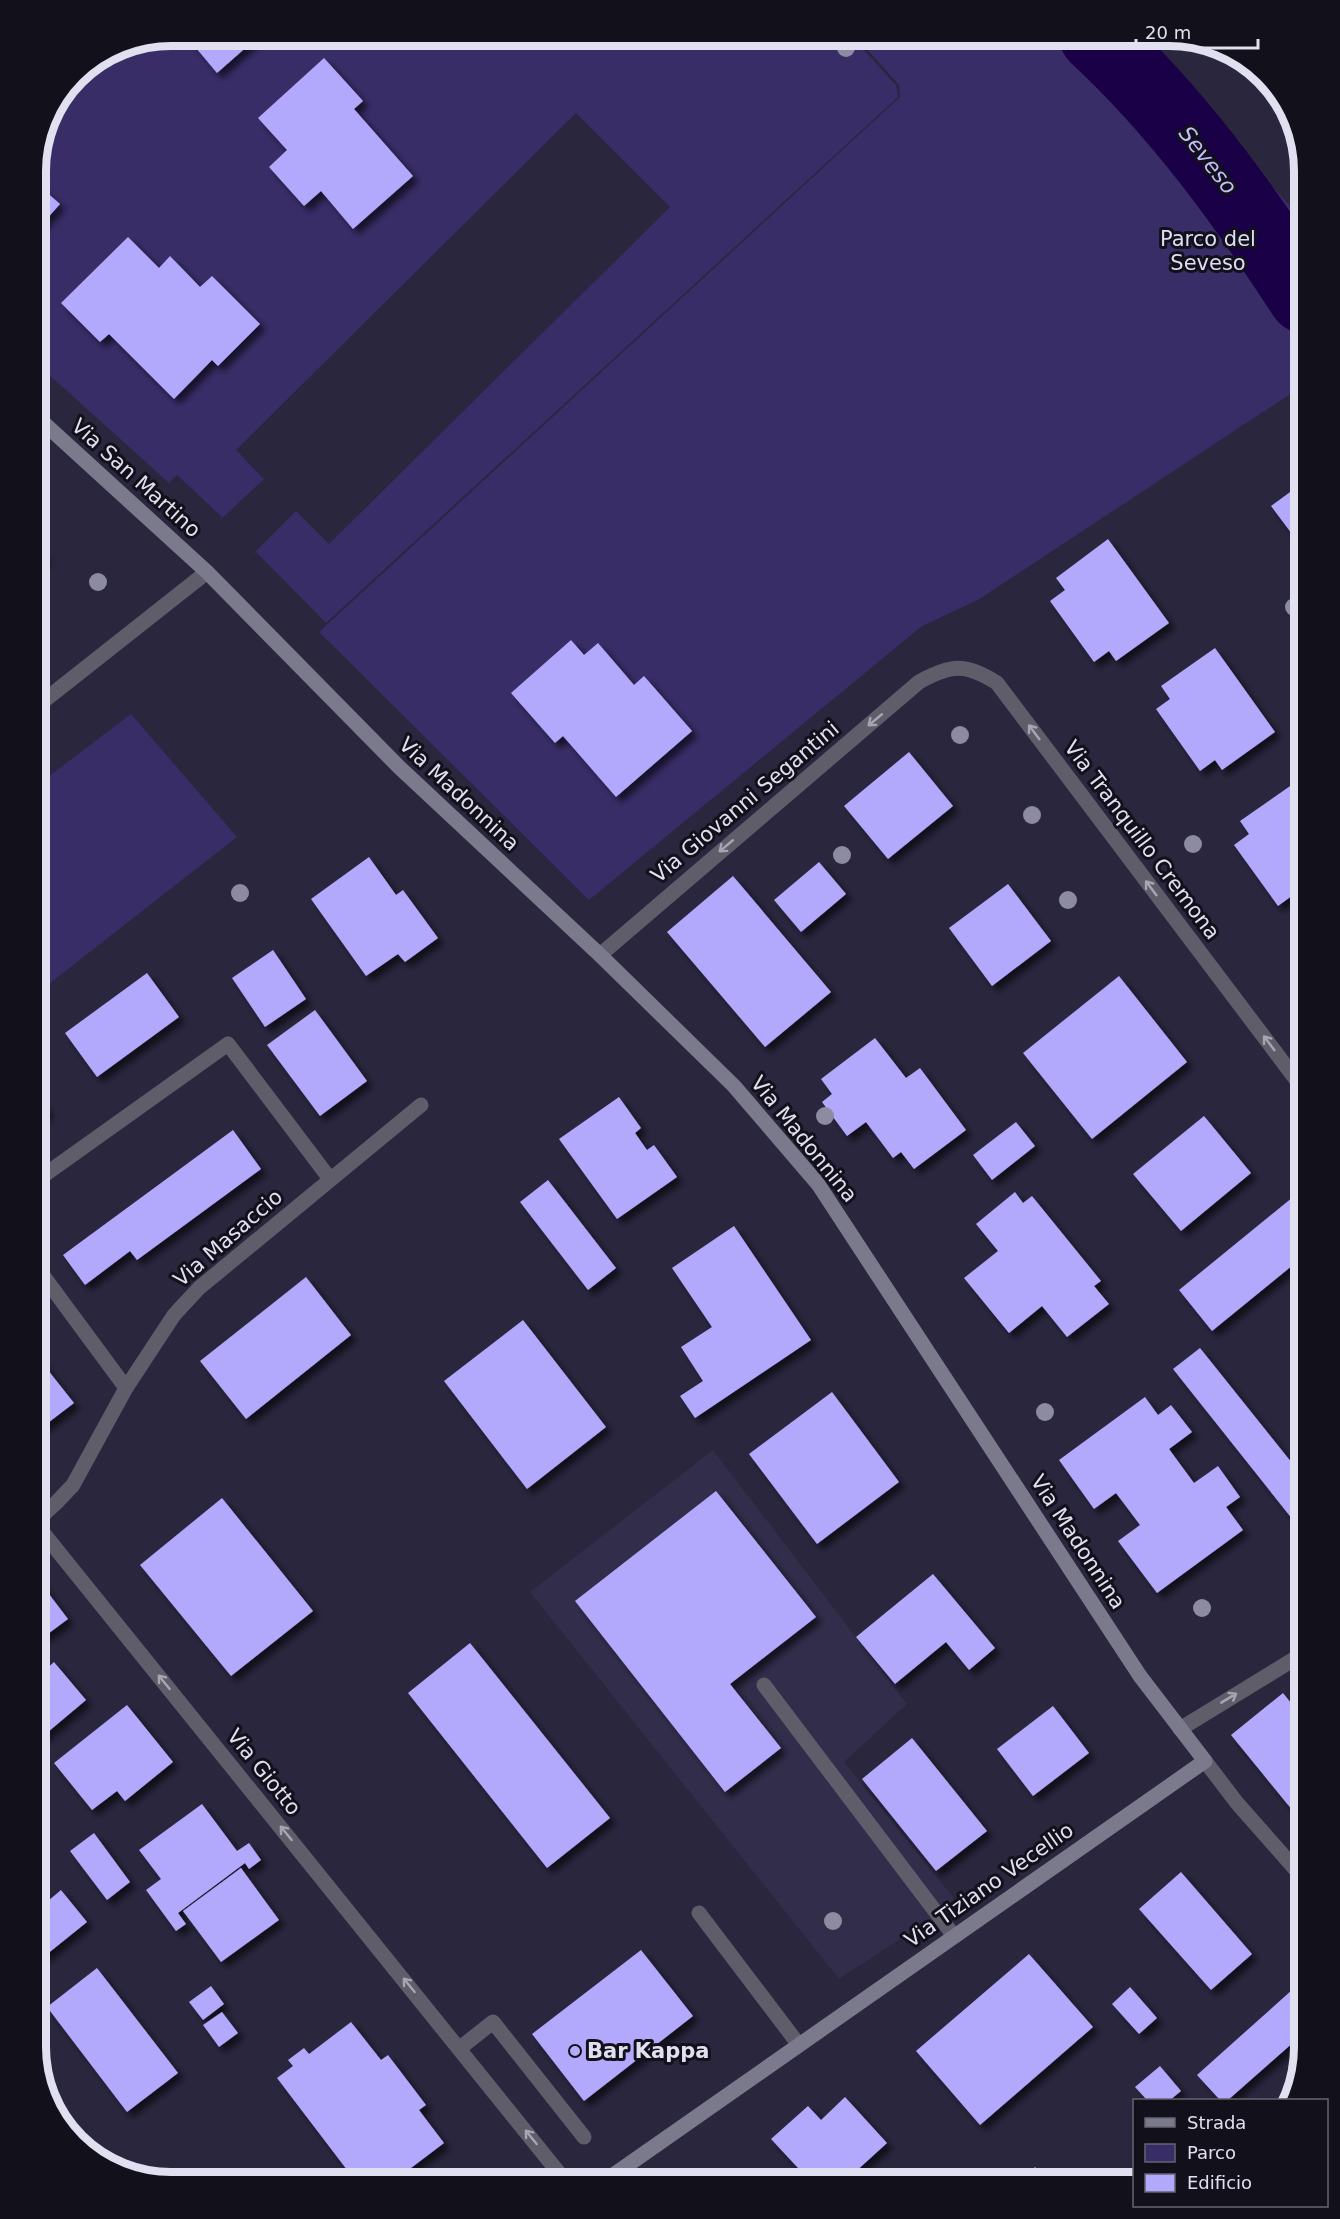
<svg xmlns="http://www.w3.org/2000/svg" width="1340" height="2219" font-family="'DejaVu Sans',sans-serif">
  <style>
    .built { fill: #312d4b }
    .green { fill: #382d67 }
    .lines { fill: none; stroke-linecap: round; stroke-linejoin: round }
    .river { stroke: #1a0047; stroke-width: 72 }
    .building { fill: #b3a9fc; filter: url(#shadow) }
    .lane { stroke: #5e5d69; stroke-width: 15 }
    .street { stroke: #5e5d69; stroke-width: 15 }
    .secondary { stroke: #7b7a8d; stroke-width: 15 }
    .tree { fill: #8d8ba2 }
    .oneway { stroke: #a6a5b3 }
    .poi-dot { fill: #b5acf9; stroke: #12111b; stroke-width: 2 }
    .labels { text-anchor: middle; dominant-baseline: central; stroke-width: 6; stroke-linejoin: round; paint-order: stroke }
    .park-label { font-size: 21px; fill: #deddf3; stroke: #12111b }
    .street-label { font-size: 21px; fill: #e1e0f0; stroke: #12111b }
    .poi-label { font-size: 21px; font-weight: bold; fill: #e1e0f0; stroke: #12111b; text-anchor: start }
    .water-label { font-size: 22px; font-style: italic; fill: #c3bdfc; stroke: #12111b }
    .rim { fill: none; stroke: #e1e0f0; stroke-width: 8 }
  </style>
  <defs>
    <filter id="shadow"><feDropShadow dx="5.5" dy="5.5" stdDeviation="3" flood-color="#0009"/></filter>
  </defs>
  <rect width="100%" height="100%" fill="#29263e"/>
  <!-- built -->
  <path class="built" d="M 713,1450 L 907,1704 L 844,1762 L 957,1902 L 839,1979 L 530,1592 Z"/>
  <!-- green -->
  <g class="green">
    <path d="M 171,36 L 851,36 L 896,85 L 898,97 L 326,623 L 256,552 L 247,560 L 296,511 L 329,544 L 670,207 L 576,113 L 236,450 L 264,479 L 215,525 L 222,517 L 177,475 L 169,483 L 36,363 L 36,163 L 46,119 L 76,75 L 120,46 Z"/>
    <path d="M 855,36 L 1134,36 L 1304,221 L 1304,385 L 978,600 L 922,626 L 589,900 L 319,632 L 900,97 L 899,85 Z"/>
    <path d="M 131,714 L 237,837 L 36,994 L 36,786 Z"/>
  </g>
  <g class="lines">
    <!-- river -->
    <path class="river" d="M 1095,36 C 1178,113 1243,203 1304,297"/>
  </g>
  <!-- building -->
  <g class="building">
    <path d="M 186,36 L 259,36 L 217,73 Z"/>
    <path d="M 324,58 L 363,101 L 354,109 L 413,176 L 353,229 L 321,191 L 304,206 L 269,167 L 287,150 L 258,118 Z"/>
    <path d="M 36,183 L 60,204 L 36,231 Z"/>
    <path d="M 128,237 L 159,268 L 170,256 L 200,287 L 212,276 L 260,324 L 218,366 L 212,360 L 174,399 L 109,334 L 100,342 L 61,303 Z"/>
    <path d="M 1301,484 L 1304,488 L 1304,550 L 1271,506 Z"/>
    <path d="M 1108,539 L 1169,623 L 1116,661 L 1109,651 L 1094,662 L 1050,601 L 1065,590 L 1056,578 Z"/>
    <path d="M 36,547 L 46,558 L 36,567 Z"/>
    <path d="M 571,640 L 584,655 L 598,643 L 634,685 L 644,676 L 692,731 L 616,797 L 563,736 L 555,743 L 511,693 Z"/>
    <path d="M 1215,648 L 1275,732 L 1222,770 L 1215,760 L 1200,771 L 1156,709 L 1170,699 L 1161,686 Z"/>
    <path d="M 909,752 L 953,806 L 888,859 L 844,806 Z"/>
    <path d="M 1293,784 L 1304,799 L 1304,903 L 1300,906 L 1293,895 L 1278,906 L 1234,845 L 1249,834 L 1240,821 Z"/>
    <path d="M 369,857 L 396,895 L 403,890 L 438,938 L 405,962 L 398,954 L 366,976 L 311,899 Z"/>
    <path d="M 819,862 L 846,894 L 801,932 L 774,900 Z"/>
    <path d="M 733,876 L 831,992 L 765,1047 L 667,932 Z"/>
    <path d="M 1008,884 L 1051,941 L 992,986 L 949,928 Z"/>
    <path d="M 273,950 L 306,999 L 265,1027 L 232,978 Z"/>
    <path d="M 147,973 L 179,1017 L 97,1077 L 65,1033 Z"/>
    <path d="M 1119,976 L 1187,1062 L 1092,1139 L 1023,1053 Z"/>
    <path d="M 315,1010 L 367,1081 L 320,1116 L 267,1045 Z"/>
    <path d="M 875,1038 L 906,1078 L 920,1068 L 966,1130 L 914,1169 L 901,1152 L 893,1158 L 866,1122 L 847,1136 L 822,1102 L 832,1094 L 821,1079 Z"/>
    <path d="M 36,1095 L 48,1112 L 36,1121 Z"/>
    <path d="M 619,1097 L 641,1128 L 635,1133 L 647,1150 L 654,1145 L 677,1177 L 617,1219 L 559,1139 Z"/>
    <path d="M 1204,1116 L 1251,1173 L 1181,1231 L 1133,1174 Z"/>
    <path d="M 1016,1122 L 1035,1146 L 992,1180 L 973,1155 Z"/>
    <path d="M 233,1130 L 261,1169 L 137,1260 L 130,1251 L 85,1285 L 63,1255 Z"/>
    <path d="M 548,1180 L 616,1268 L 588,1290 L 520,1202 Z"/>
    <path d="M 1015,1192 L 1023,1203 L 1032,1196 L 1101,1281 L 1094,1286 L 1109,1304 L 1067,1337 L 1042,1306 L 1009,1333 L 964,1278 L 998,1251 L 976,1224 Z"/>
    <path d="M 1298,1193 L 1304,1201 L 1304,1256 L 1212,1331 L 1179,1290 Z"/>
    <path d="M 734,1226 L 811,1340 L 695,1418 L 680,1396 L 703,1381 L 681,1347 L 712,1327 L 672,1268 Z"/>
    <path d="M 306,1277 L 351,1335 L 246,1419 L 200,1361 Z"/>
    <path d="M 523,1320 L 606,1427 L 527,1489 L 444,1381 Z"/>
    <path d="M 1200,1348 L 1304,1478 L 1304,1520 L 1297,1525 L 1173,1369 Z"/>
    <path d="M 36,1355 L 74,1403 L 36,1432 Z"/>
    <path d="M 832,1392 L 899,1482 L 817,1544 L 749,1454 Z"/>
    <path d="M 1145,1397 L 1158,1415 L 1171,1405 L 1192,1432 L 1169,1449 L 1194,1483 L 1218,1466 L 1240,1497 L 1226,1507 L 1243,1530 L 1157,1593 L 1118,1541 L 1140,1525 L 1116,1493 L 1094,1509 L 1059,1460 Z"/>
    <path d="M 716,1491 L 816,1617 L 730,1684 L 781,1748 L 725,1792 L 575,1601 Z"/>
    <path d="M 222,1498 L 313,1611 L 231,1676 L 140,1565 Z"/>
    <path d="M 933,1574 L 995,1648 L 969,1670 L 946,1642 L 895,1684 L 856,1637 Z"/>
    <path d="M 36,1577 L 68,1619 L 41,1639 L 36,1632 Z"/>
    <path d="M 470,1643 L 610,1818 L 547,1868 L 408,1693 Z"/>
    <path d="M 54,1662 L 86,1700 L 36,1742 L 36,1678 Z"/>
    <path d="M 1283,1693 L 1304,1719 L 1304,1802 L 1293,1811 L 1231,1735 Z"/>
    <path d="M 127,1705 L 173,1762 L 125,1801 L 117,1791 L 92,1810 L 54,1763 Z"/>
    <path d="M 1053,1706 L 1089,1753 L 1033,1796 L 997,1749 Z"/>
    <path d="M 912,1738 L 987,1831 L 936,1871 L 862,1779 Z"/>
    <path d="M 202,1804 L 237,1851 L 249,1843 L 261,1860 L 249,1869 L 245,1863 L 178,1913 L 186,1924 L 176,1931 L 146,1890 L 161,1879 L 139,1850 Z"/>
    <path d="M 94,1833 L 130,1882 L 107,1900 L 70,1851 Z"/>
    <path d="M 241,1868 L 279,1920 L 221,1962 L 183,1911 Z"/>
    <path d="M 1181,1872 L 1252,1954 L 1211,1990 L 1139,1909 Z"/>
    <path d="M 61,1890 L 87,1922 L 36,1963 L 36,1911 Z"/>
    <path d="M 641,1950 L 693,2016 L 584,2101 L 532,2034 Z"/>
    <path d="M 1029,1954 L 1093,2027 L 980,2125 L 916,2051 Z"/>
    <path d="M 97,1968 L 178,2073 L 127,2112 L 47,2007 Z"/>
    <path d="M 211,1986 L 224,2004 L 203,2020 L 189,2002 Z"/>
    <path d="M 1130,1987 L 1157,2018 L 1139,2034 L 1112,2004 Z"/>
    <path d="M 1292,1990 L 1304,2003 L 1304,2033 L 1228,2100 L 1220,2100 L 1197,2075 Z"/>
    <path d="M 222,2012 L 238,2033 L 219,2047 L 203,2025 Z"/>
    <path d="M 351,2022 L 381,2060 L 388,2055 L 426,2105 L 419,2110 L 444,2143 L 407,2171 L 410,2176 L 402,2183 L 357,2183 L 277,2078 L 293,2066 L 288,2060 L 304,2048 L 309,2054 Z"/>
    <path d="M 1160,2066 L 1181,2091 L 1170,2100 L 1147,2100 L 1135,2087 Z"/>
    <path d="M 845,2097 L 887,2143 L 843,2183 L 812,2183 L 771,2139 L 808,2106 L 821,2120 Z"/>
    <path d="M 1035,2167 L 1049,2183 L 1017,2183 Z"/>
  </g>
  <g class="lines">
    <!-- lane -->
    <g class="lane">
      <path d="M 36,1181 L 228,1044 L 330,1179"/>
      <path d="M 36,1266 L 126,1388"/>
      <path d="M 764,1685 L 954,1936"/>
      <path d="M 699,1913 L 799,2045"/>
      <path d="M 460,2048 L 493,2022 L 584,2137"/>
    </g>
    <!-- street -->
    <g class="street">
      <path d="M 36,707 L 207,572"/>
      <path d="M 600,955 L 919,682 C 951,664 966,663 997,683 L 1304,1090"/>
      <path d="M 36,1521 L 55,1504 L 73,1485 L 126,1388 L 174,1315 L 199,1288 L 421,1105"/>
      <path d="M 36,1524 L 567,2183"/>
      <path d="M 1180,1729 L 1304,1653"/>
      <path d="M 1205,1761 L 1237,1803 L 1304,1879"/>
    </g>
    <!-- secondary -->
    <path class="secondary" d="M 36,416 L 207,572 L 399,767 L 600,955 L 734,1086 L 818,1184 L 1140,1676 L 1205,1761 L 602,2183"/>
  </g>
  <!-- trees -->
  <g class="tree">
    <circle cx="846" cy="48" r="9"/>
    <circle cx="98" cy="582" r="9"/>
    <circle cx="1294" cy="607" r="9"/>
    <circle cx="960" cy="735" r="9"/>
    <circle cx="1032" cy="815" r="9"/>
    <circle cx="1193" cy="844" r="9"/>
    <circle cx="842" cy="855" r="9"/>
    <circle cx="240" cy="893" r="9"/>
    <circle cx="1068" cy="900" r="9"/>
    <circle cx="825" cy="1116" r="9"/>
    <circle cx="1045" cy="1412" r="9"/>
    <circle cx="1202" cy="1608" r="9"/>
    <circle cx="833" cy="1921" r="9"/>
  </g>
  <!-- one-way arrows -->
  <defs><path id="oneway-shaft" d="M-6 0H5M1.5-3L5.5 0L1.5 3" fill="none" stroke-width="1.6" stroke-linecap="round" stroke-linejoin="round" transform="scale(1.5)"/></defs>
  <g class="oneway">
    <use href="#oneway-shaft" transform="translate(875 720) rotate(140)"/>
    <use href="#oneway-shaft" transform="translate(1034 732) rotate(-127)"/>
    <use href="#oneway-shaft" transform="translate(726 846) rotate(140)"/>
    <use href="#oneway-shaft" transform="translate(1151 888) rotate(-127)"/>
    <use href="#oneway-shaft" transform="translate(1269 1043) rotate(-127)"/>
    <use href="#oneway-shaft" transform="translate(164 1682) rotate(-129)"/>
    <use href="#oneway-shaft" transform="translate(1229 1698) rotate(-31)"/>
    <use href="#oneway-shaft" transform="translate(286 1833) rotate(-129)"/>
    <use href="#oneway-shaft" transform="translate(409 1985) rotate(-129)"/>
    <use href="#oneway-shaft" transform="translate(531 2137) rotate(-129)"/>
  </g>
  <!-- markers -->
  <circle class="poi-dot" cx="575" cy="2051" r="6"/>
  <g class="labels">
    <!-- park labels -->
    <g class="park-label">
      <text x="1208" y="239">Parco del<tspan x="1208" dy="24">Seveso</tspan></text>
    </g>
    <!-- street labels -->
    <g class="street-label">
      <text transform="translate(136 478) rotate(42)">Via San Martino</text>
      <text transform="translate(459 794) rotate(43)">Via Madonnina</text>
      <text transform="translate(745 802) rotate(-40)">Via Giovanni Segantini</text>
      <text transform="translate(1142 840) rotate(53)">Via Tranquillo Cremona</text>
      <text transform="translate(804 1139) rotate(51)">Via Madonnina</text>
      <text transform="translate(228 1238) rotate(-41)">Via Masaccio</text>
      <text transform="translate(1078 1542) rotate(57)">Via Madonnina</text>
      <text transform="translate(264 1772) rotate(51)">Via Giotto</text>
      <text transform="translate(989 1885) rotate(-35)">Via Tiziano Vecellio</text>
    </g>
    <!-- poi labels -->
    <g class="poi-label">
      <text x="587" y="2051">Bar Kappa</text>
    </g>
    <!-- water labels -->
    <g class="water-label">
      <text transform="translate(1208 160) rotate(52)">Seveso</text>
    </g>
  </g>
  <!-- crop -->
  <path d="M0 0H1340V2219H0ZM171 46H1169A125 125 0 0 1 1294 171V2047A125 125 0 0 1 1169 2172H171A125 125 0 0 1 46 2047V171A125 125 0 0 1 171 46Z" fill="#12111b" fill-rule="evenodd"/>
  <path class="rim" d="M171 46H1169A125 125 0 0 1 1294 171V2047A125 125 0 0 1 1169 2172H171A125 125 0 0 1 46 2047V171A125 125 0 0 1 171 46Z"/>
  <!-- legend -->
  <rect x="1133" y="2099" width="195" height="108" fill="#12111b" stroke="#656470" stroke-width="1.5"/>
  <rect x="1145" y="2118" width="30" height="9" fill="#7b7a8d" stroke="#656470" stroke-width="1.5"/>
  <text x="1187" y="2129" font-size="18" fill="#e1e0f0">Strada</text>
  <rect x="1145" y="2144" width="30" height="18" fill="#382d67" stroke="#656470" stroke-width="1.5"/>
  <text x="1187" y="2159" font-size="18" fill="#e1e0f0">Parco</text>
  <rect x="1145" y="2174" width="30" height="18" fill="#b3a9fc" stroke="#656470" stroke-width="1.5"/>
  <text x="1187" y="2189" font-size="18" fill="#e1e0f0">Edificio</text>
  <!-- scale -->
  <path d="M1136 39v9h122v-9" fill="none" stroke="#e1e0f0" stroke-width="3"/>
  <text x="1145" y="39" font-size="18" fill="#e1e0f0" stroke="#12111b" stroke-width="4.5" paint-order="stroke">20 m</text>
</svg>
